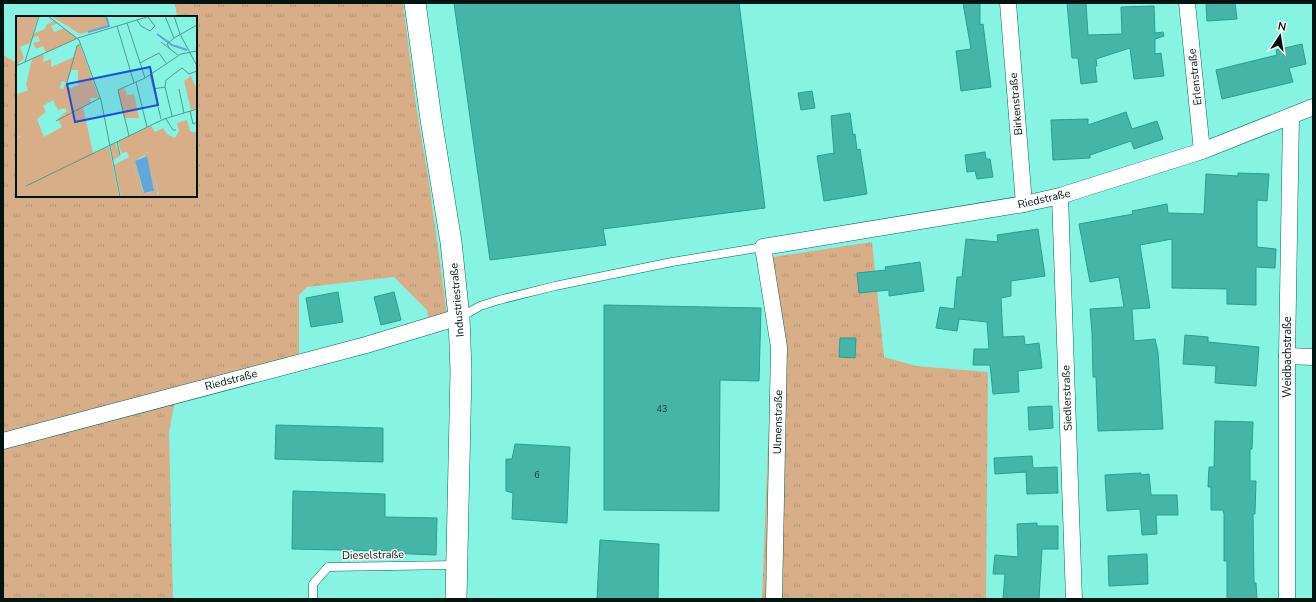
<svg xmlns="http://www.w3.org/2000/svg" width="1316" height="602" font-family="'Nunito Sans',sans-serif">
  <style>
    .grass { fill: url(#grass-tufts) }
    .building { fill: #45b5a7; stroke: #279f91 }
    .lines { fill: none; stroke-linecap: round; stroke-linejoin: round }
    .service-casing { stroke: #00685e; stroke-width: 9 }
    .minor-casing { stroke: #00685e; stroke-width: 17 }
    .tertiary-casing { stroke: #00685e; stroke-width: 22 }
    .service { stroke: #fff; stroke-width: 8 }
    .minor { stroke: #fff; stroke-width: 16 }
    .tertiary { stroke: #fff; stroke-width: 21 }
    .labels { text-anchor: middle; dominant-baseline: central; stroke-width: 3; stroke-linejoin: round; paint-order: stroke }
    .number-label { font-size: 9px; fill: #113d37 }
    .street-label { font-size: 11px; fill: #001512; stroke: #fdfdfd }
    .inset-river { fill: none; stroke: #62a6db; stroke-width: 2 }
    .inset-road { fill: none; stroke: #519a8f; stroke-width: 1 }
    .view { fill: #1d4ed8; fill-opacity: 0.15; stroke: #1d4ed8; stroke-width: 2 }
    .inset-edge { fill: none; stroke: #001512; stroke-width: 2 }
  </style>
  <defs>
    <pattern id="grass-tufts" width="24" height="20" patternUnits="userSpaceOnUse"><rect width="24" height="20" fill="#d8ae89"/><path d="M3 7l-1-3M5 7V3M7 7l1-3M15 17l-1-3M17 17v-4M19 17l1-3" fill="none" stroke="#b89575"/></pattern>
  </defs>
  <rect width="100%" height="100%" fill="#87f3e3"/>
  <!-- grass -->
  <g class="grass">
    <path d="M 175,3 L 403,3 L 416,105 L 429,183 L 447,314 L 429,319 L 427,310 L 394,277 L 307,287 L 299,295 L 299,356 L 177,390 L 169,432 L 173,599 L 3,599 L 3,55 L 17,63 L 17,196 L 196,196 L 196,17 L 177,17 Z"/>
    <path d="M 872,242 L 884,357 L 916,366 L 988,372 L 986,599 L 762,599 L 772,341 L 760,259 Z"/>
  </g>
  <!-- building -->
  <g class="building">
    <path d="M 454,3 L 739,3 L 765,208 L 603,229 L 606,245 L 490,260 Z"/>
    <path d="M 963,3 L 980,3 L 980,25 L 983,24 L 991,87 L 961,91 L 956,51 L 971,49 Z"/>
    <path d="M 1067,3 L 1086,3 L 1088,35 L 1122,34 L 1121,7 L 1154,6 L 1155,33 L 1163,32 L 1164,36 L 1155,39 L 1155,54 L 1161,53 L 1164,76 L 1134,79 L 1130,48 L 1096,59 L 1097,66 L 1095,66 L 1097,82 L 1081,84 L 1078,58 L 1072,58 Z"/>
    <path d="M 1216,3 L 1235,3 L 1237,19 L 1207,21 L 1206,4 Z"/>
    <path d="M 1302,44 L 1306,64 L 1289,68 L 1293,82 L 1222,99 L 1216,70 L 1277,55 L 1276,50 Z"/>
    <path d="M 812,91 L 815,108 L 801,110 L 798,93 Z"/>
    <path d="M 1126,112 L 1132,129 L 1157,121 L 1163,139 L 1134,149 L 1131,141 L 1090,155 L 1090,158 L 1053,160 L 1051,120 L 1088,119 L 1088,125 Z"/>
    <path d="M 850,113 L 853,135 L 855,134 L 857,150 L 860,149 L 867,194 L 824,201 L 817,156 L 834,153 L 831,116 Z"/>
    <path d="M 985,152 L 986,159 L 990,159 L 993,177 L 977,179 L 975,171 L 967,172 L 965,155 Z"/>
    <path d="M 1238,173 L 1269,174 L 1267,201 L 1257,200 L 1257,247 L 1276,249 L 1275,268 L 1256,267 L 1256,305 L 1227,304 L 1227,289 L 1172,288 L 1172,239 L 1140,245 L 1150,308 L 1132,309 L 1134,341 L 1155,339 L 1158,352 L 1163,429 L 1098,431 L 1096,377 L 1093,377 L 1092,332 L 1090,309 L 1124,307 L 1119,277 L 1090,282 L 1079,224 L 1133,214 L 1132,211 L 1167,204 L 1168,213 L 1204,214 L 1206,174 L 1238,176 Z"/>
    <path d="M 1038,229 L 1045,276 L 1011,281 L 1011,296 L 1001,298 L 1003,337 L 1024,336 L 1025,345 L 1039,343 L 1042,368 L 1018,371 L 1019,392 L 993,394 L 990,365 L 973,365 L 974,349 L 989,349 L 987,322 L 959,319 L 957,331 L 936,328 L 940,307 L 954,309 L 957,277 L 962,277 L 966,239 L 998,242 L 997,235 Z"/>
    <path d="M 920,262 L 924,291 L 889,296 L 889,290 L 859,293 L 857,273 L 886,270 L 885,267 Z"/>
    <path d="M 338,292 L 343,322 L 311,327 L 306,298 Z"/>
    <path d="M 394,292 L 401,320 L 381,325 L 374,297 Z"/>
    <path d="M 604,305 L 761,308 L 759,381 L 720,380 L 719,511 L 604,510 Z"/>
    <path d="M 1185,335 L 1208,337 L 1208,342 L 1259,347 L 1256,386 L 1215,383 L 1216,366 L 1183,364 Z"/>
    <path d="M 840,338 L 856,338 L 855,358 L 839,357 Z"/>
    <path d="M 1052,406 L 1053,428 L 1029,430 L 1028,407 Z"/>
    <path d="M 1215,421 L 1253,422 L 1252,449 L 1250,449 L 1250,481 L 1256,481 L 1255,514 L 1253,514 L 1254,583 L 1256,583 L 1257,599 L 1227,599 L 1227,561 L 1224,561 L 1224,514 L 1223,510 L 1211,510 L 1211,487 L 1208,487 L 1209,467 L 1214,467 Z"/>
    <path d="M 276,425 L 383,428 L 383,462 L 275,459 Z"/>
    <path d="M 515,444 L 570,447 L 567,523 L 512,519 L 513,493 L 506,491 L 506,459 L 512,459 Z"/>
    <path d="M 1032,456 L 1033,468 L 1057,467 L 1058,493 L 1027,494 L 1026,472 L 995,474 L 994,458 Z"/>
    <path d="M 1141,473 L 1141,475 L 1149,474 L 1151,495 L 1177,495 L 1178,515 L 1156,515 L 1157,534 L 1142,535 L 1140,509 L 1107,511 L 1105,475 Z"/>
    <path d="M 293,491 L 385,494 L 385,517 L 437,518 L 436,555 L 388,553 L 388,551 L 292,549 Z"/>
    <path d="M 1037,523 L 1037,526 L 1058,526 L 1058,549 L 1042,549 L 1039,599 L 1003,599 L 1005,574 L 993,574 L 995,555 L 1018,557 L 1017,524 Z"/>
    <path d="M 600,540 L 659,544 L 658,599 L 597,599 Z"/>
    <path d="M 1147,554 L 1148,584 L 1109,586 L 1108,556 Z"/>
  </g>
  <g class="lines">
    <defs>
      <g id="service">
        <path d="M 461,317 L 480,306 L 499,300 L 555,286 L 672,262 L 763,247"/>
        <path d="M 313,599 L 313,584 L 328,567 L 456,565"/>
      </g>
      <g id="minor">
        <path d="M 1008,3 L 1024,204"/>
        <path d="M 1187,3 L 1202,151"/>
        <path d="M 1060,196 L 1074,599"/>
        <path d="M 1287,356 L 1313,357"/>
        <path d="M 3,441 L 366,345 L 459,317"/>
        <path d="M 774,599 L 779,347 L 763,247 L 1024,204 L 1060,196 L 1202,151 L 1313,107"/>
        <path d="M 1287,599 L 1287,356 L 1291,116"/>
      </g>
      <path id="tertiary" d="M 415,3 L 431,119 L 451,242 L 459,317 L 461,372 L 456,599"/>
    </defs>
    <!-- service casing -->
    <use href="#service" class="service-casing"/>
    <!-- minor casing -->
    <use href="#minor" class="minor-casing"/>
    <!-- tertiary casing -->
    <use href="#tertiary" class="tertiary-casing"/>
    <!-- service -->
    <use href="#service" class="service"/>
    <!-- minor -->
    <use href="#minor" class="minor"/>
    <!-- tertiary -->
    <use href="#tertiary" class="tertiary"/>
  </g>
  <g class="labels">
    <!-- number labels -->
    <g class="number-label">
      <text x="662" y="409">43</text>
      <text x="537" y="475">6</text>
    </g>
    <!-- street labels -->
    <g class="street-label">
      <text transform="translate(1195 77) rotate(-96)">Erlenstraße</text>
      <text transform="translate(1016 104) rotate(-95)">Birkenstraße</text>
      <text transform="translate(1044 199) rotate(-13)">Riedstraße</text>
      <text transform="translate(457 300) rotate(-95)">Industriestraße</text>
      <text transform="translate(1287 357) rotate(-90)">Weidbachstraße</text>
      <text transform="translate(231 380) rotate(-15)">Riedstraße</text>
      <text transform="translate(1067 398) rotate(-92)">Siedlerstraße</text>
      <text transform="translate(778 422) rotate(-89)">Ulmenstraße</text>
      <text transform="translate(373 555) rotate(-1)">Dieselstraße</text>
    </g>
  </g>
  <!-- overview -->
  <g transform="translate(16 16)">
    <rect width="181" height="181" fill="#87f3e3"/>
    <path d="M 0,0 L 22,0 L 14,27 L 4,31 L 8,42 L 0,50 ZM 35,0 L 90,0 L 93,11 L 64,18 ZM 38,5 L 42,7 L 35,10 L 38,16 L 48,12 L 61,22 L 30,37 L 27,30 L 20,33 L 17,27 L 24,25 L 22,20 L 16,22 L 17,18 L 29,13 L 30,9 ZM 64,29 L 83,82 L 74,82 L 75,87 L 67,91 L 77,137 L 93,131 L 103,181 L 0,181 L 0,123 L 9,118 L 0,122 L 0,79 L 12,74 L 10,69 L 16,43 L 28,38 L 27,46 L 35,43 L 35,51 L 58,41 L 61,30 ZM 55,54 L 62,54 L 62,70 L 58,70 L 56,73 L 49,68 L 47,73 L 44,72 L 46,65 L 51,67 ZM 37,84 L 42,94 L 49,92 L 51,95 L 42,103 L 46,111 L 28,121 L 21,103 L 30,96 L 27,90 ZM 175,60 L 181,74 L 181,92 L 175,94 L 168,65 ZM 109,72 L 111,79 L 118,78 L 123,102 L 108,102 L 102,74 ZM 171,104 L 174,115 L 181,117 L 181,181 L 138,181 L 143,178 L 132,136 L 116,142 L 124,181 L 105,181 L 98,149 L 113,141 L 111,136 L 105,137 L 102,125 L 135,110 L 139,116 L 147,112 L 151,118 L 159,122 L 163,115 L 161,107 ZM 99,127 L 104,140 L 97,144 L 95,129 Z" fill="#d8ae89" fill-rule="evenodd"/>
    <path d="M 125,137 L 133,137 L 142,176 L 141,180 L 124,181 L 116,142 ZM 129,139 L 138,174 L 132,177 L 127,176 L 119,145 Z" fill="#d8ae89" fill-rule="evenodd"/>
    <path d="M 58,148 L 65,181 L 43,181 L 38,157 Z" fill="#d8ae89"/>
    <path d="M 131,140 L 138,175 L 128,177 L 119,145 Z" fill="#62a6db"/>
    <path class="inset-river" d="M 72,16 L 93,10 L 90,0M 141,18 L 156,29 L 171,34"/>
    <path class="inset-road" d="M 32,0 L 63,24 L 85,84 L 104,181M 149,0 L 158,22 L 151,28 L 154,33M 158,0 L 164,18 L 181,50M 121,4 L 125,10 L 134,15 L 139,10 L 132,1M 111,7 L 129,62M 101,10 L 118,67M 158,22 L 181,9M 145,26 L 162,39M 9,46 L 23,0M 124,47 L 143,37 L 150,47M 0,50 L 62,22 L 134,0M 134,58 L 145,103M 120,66 L 131,111M 50,70 L 61,30 L 65,28M 149,71 L 156,100M 137,73 L 149,71 L 150,64 L 166,52 L 173,58 L 181,55M 163,73 L 168,97M 174,95 L 177,108 L 181,106M 150,103 L 157,114 L 160,114M 40,105 L 84,82M 113,120 L 102,74 L 129,62 L 165,38 L 181,35M 101,126 L 104,139M 10,170 L 148,103 L 181,93"/>
    <path class="view" d="M 134,51 L 142,89 L 59,106 L 51,68 Z"/>
    <rect width="181" height="181" class="inset-edge"/>
  </g>
  <!-- border -->
  <rect width="1316" height="602" fill="none" stroke="#001512" stroke-width="8"/>
  <!-- north arrow -->
  <g transform="translate(1280 36) rotate(12)" stroke="#fdfdfd" stroke-width="3" paint-order="stroke">
  <path d="M0-3L7 15L0 10L-7 15Z" fill="#001512"/>
  <text y="-6" font-size="11" font-weight="bold" text-anchor="middle" fill="#001512">N</text>
  </g>
</svg>
